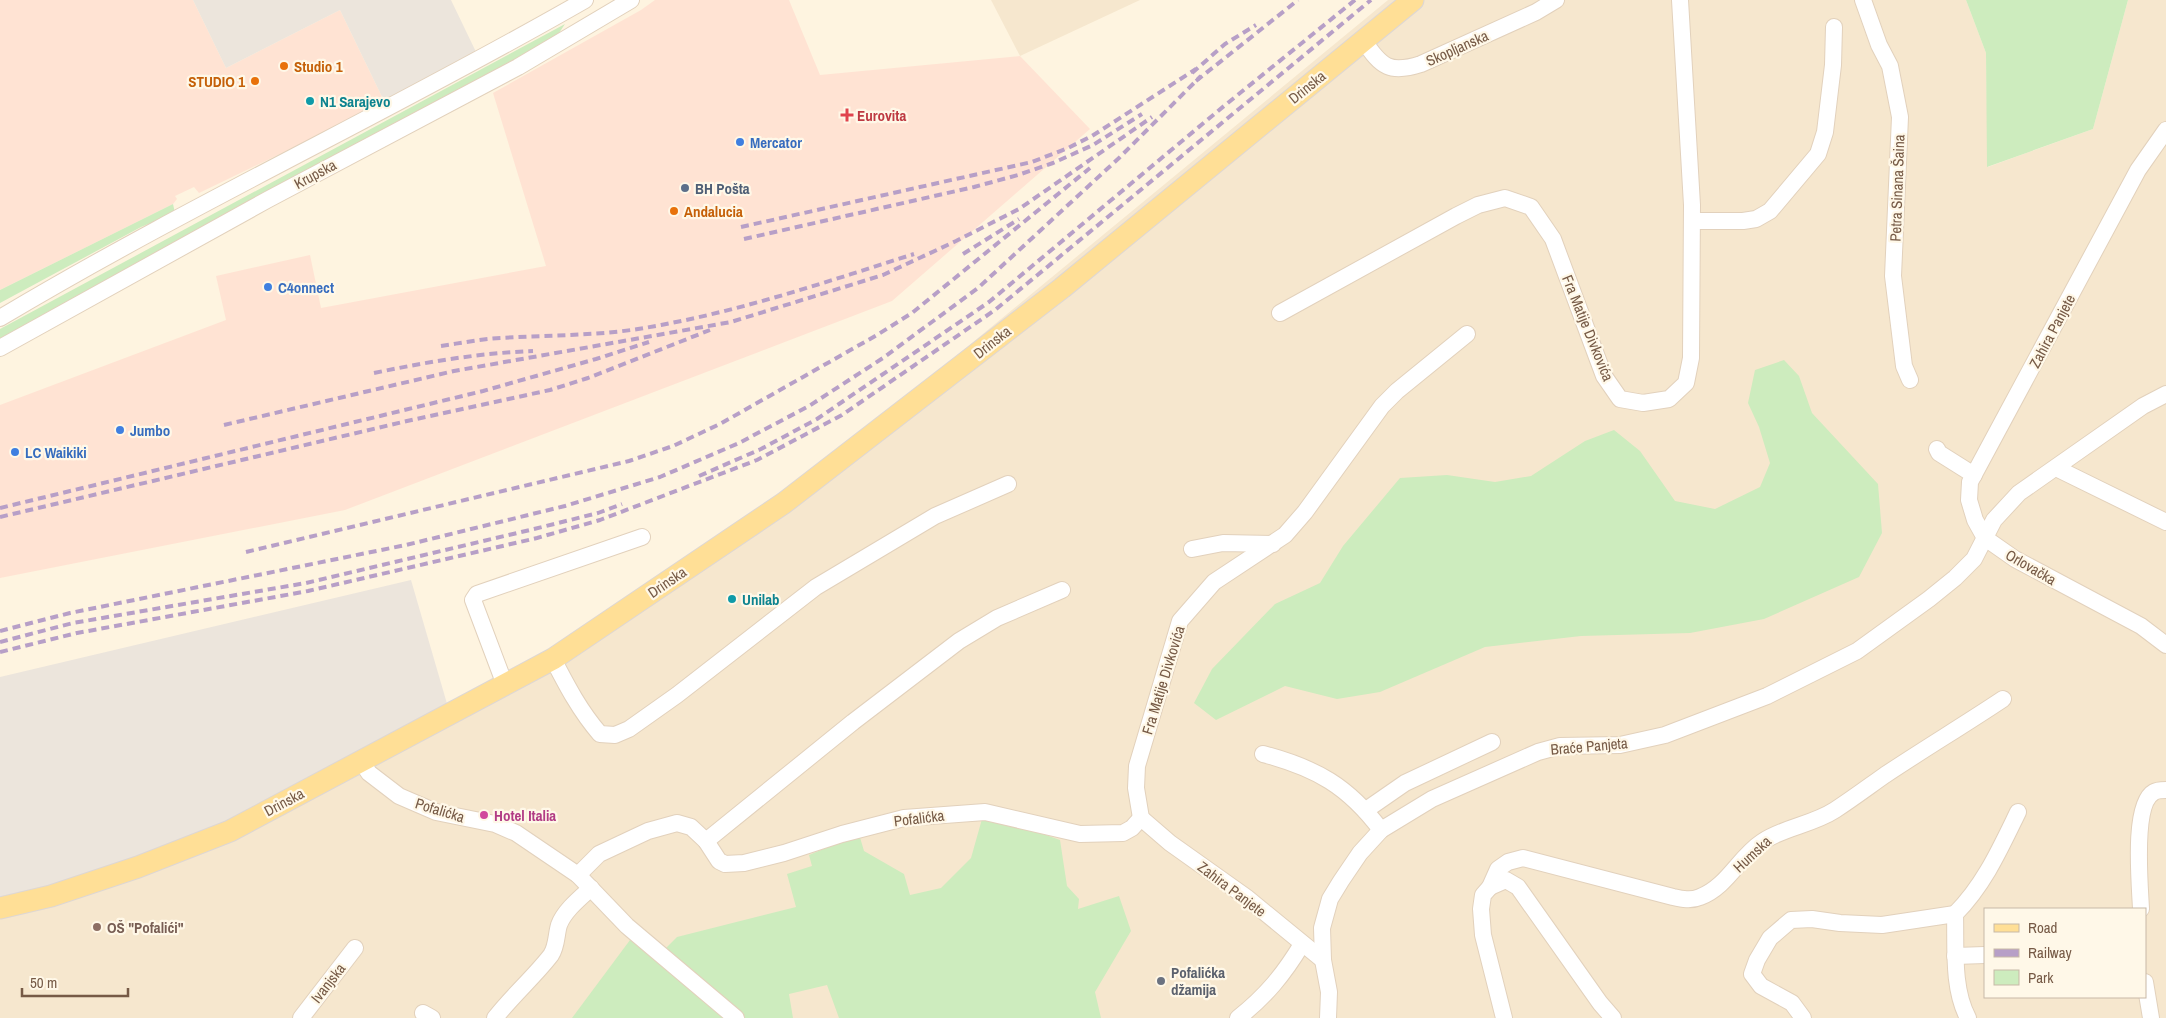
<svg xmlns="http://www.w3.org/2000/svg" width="2166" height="1018" font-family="'Archivo Narrow',sans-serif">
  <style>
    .residential { fill: #f6e7ce; fill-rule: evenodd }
    .commercial { fill: #ffe3d3 }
    .industrial { fill: #ece5dc }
    .green { fill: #cdecbe }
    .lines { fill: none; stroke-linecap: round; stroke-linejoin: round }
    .minor-casing { stroke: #e2d1bc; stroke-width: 18 }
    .major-casing { stroke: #ded7d3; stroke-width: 23 }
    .minor { stroke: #fff; stroke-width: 16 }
    .major { stroke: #ffdf96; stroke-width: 21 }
    .rail { stroke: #b79fc7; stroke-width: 4; stroke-dasharray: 8 5; stroke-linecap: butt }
    .food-dot { fill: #e8710a; stroke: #fff8e8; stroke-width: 2 }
    .culture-dot { fill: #0f9aa8; stroke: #fff8e8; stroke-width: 2 }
    .health-dot { fill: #e0444e; stroke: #fff8e8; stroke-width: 2 }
    .shop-dot { fill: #3f7fe0; stroke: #fff8e8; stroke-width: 2 }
    .service-dot { fill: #5c6f8a; stroke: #fff8e8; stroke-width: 2 }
    .hotel-dot { fill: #d1479c; stroke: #fff8e8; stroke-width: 2 }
    .education-dot { fill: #8d6e63; stroke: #fff8e8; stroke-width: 2 }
    .worship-dot { fill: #6b7280; stroke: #fff8e8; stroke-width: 2 }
    .labels { text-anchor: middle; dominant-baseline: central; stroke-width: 4.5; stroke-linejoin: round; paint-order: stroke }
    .street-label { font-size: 15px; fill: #765a46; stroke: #fff8e8 }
    .food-label { font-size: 15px; font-weight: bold; fill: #c56008; stroke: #fff8e8; text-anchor: start }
    .culture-label { font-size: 15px; font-weight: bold; fill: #0d838f; stroke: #fff8e8; text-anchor: start }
    .health-label { font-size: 15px; font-weight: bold; fill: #be3a42; stroke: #fff8e8; text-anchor: start }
    .shop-label { font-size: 15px; font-weight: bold; fill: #366cbe; stroke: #fff8e8; text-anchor: start }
    .service-label { font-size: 15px; font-weight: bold; fill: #4e5e75; stroke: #fff8e8; text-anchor: start }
    .hotel-label { font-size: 15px; font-weight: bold; fill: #b23c85; stroke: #fff8e8; text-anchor: start }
    .education-label { font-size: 15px; font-weight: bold; fill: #785e54; stroke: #fff8e8; text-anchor: start }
    .worship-label { font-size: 15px; font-weight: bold; fill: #5b616d; stroke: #fff8e8; text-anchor: start }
  </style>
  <rect width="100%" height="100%" fill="#fef4e0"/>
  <!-- residential -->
  <g class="residential">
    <path d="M 991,0 L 1140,0 L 1020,56 Z"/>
    <path d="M 1388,0 L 1966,0 L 1986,53 L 1988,167 L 2093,129 L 2128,0 L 2166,0 L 2166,1018 L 0,1018 L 0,906 L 507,683 L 841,451 ZM 1985,909 L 2145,909 L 2145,997 L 1985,997 Z"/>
  </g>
  <!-- commercial -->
  <g class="commercial">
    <path d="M 0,0 L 193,0 L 226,68 L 340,10 L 385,103 L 199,193 L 194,187 L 175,196 L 177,199 L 173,204 L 0,290 Z"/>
    <path d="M 655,0 L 789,0 L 820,75 L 1020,56 L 1090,129 L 892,301 L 345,510 L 0,578 L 0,405 L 226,320 L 216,276 L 310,255 L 321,308 L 546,266 L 493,93 L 641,10 Z"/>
  </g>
  <!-- industrial -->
  <g class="industrial">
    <path d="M 193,0 L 451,0 L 477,54 L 385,103 L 340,10 L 226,68 Z"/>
    <path d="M 411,580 L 450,714 L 230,831 L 0,906 L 0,677 Z"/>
  </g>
  <!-- green -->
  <g class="green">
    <path d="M 1966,0 L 2128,0 L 2093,129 L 1987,167 L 1986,53 Z"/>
    <path d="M 565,24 L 559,33 L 484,78 L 0,339 L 0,329 Z"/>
    <path d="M 173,204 L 175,213 L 141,227 L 0,303 L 0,290 Z"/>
    <path d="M 1784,360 L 1799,376 L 1812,413 L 1878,484 L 1882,533 L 1859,577 L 1764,619 L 1690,633 L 1581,636 L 1485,647 L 1380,692 L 1337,699 L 1285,686 L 1216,720 L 1194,703 L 1212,669 L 1275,604 L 1320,583 L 1343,546 L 1400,478 L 1447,475 L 1495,482 L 1531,476 L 1585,441 L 1614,430 L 1640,451 L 1675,501 L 1715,509 L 1760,487 L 1770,463 L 1759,427 L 1748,403 L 1755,370 Z"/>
    <path d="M 982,819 L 1015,824 L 1060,840 L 1067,886 L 1079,899 L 1078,909 L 1119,896 L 1131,931 L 1095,992 L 1101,1018 L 839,1018 L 827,985 L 789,994 L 793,1018 L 745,1018 L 666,948 L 677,937 L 796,907 L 787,874 L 812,866 L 809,855 L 859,834 L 864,851 L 904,874 L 910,895 L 941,888 L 971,858 Z"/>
    <path d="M 633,936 L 729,1018 L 572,1018 Z"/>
  </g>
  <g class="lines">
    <defs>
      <g id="minor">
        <path d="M 1863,0 L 1879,45 L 1890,66 L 1900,117 L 1893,276 L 1904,366 L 1910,380"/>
        <path d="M 1364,41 C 1381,67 1390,74 1421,64 L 1536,12 L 1556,0"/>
        <path d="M 2166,130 L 2138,170 L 1970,482 L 1969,500 L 1975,520 L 1985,538 L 2015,559 L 2141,626 L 2166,645"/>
        <path d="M 1692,221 L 1743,221 L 1756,219 L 1770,211 L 1818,154 L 1825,132 L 1833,65 L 1834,27"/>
        <path d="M 1280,313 L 1456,216 L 1478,205 L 1505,198 L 1531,207 L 1553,239 L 1604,376 L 1620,399 L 1643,403 L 1669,399 L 1686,383 L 1691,358 L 1692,205 L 1680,0"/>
        <path d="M 0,318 C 191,204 392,111 585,0"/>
        <path d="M 0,348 L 267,200 L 518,67 L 631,0"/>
        <path d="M 1937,449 L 1939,453 L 1974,475"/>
        <path d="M 2056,468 L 2166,522"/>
        <path d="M 1192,549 L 1223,543 L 1273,544"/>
        <path d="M 553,659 C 567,686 580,711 600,734 L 615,735 L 629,729 L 677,695 L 816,587 L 935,516 L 1008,484"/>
        <path d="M 505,685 L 473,600 L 477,594 L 642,537"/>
        <path d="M 1263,754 C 1316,768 1348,786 1381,830"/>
        <path d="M 361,761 L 369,773 L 399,796 L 436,812 L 495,824 L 516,833 L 578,875 L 627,926 L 736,1018"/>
        <path d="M 1366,810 L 1405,783 L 1492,742"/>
        <path d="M 1141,818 L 1136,788 L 1137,766 L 1180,621 L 1214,582 L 1285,535 L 1305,512 L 1382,406 L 1397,391 L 1467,334"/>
        <path d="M 1141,818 L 1170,843 L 1246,897 L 1323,960"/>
        <path d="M 706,841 L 853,722 L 959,641 L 997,618 L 1062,590"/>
        <path d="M 578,875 L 599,854 L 648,831 L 677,823 L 691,827 L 706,841 L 719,861 L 725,864 L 744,863 L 784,853 L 842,834 L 904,818 L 985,812 L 1080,834 L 1123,833 L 1132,828 L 1141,818"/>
        <path d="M 1490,887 L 1506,880 L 1518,887 L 1600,1003 L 1613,1018"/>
        <path d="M 2141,909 C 2140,885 2132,804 2154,792 C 2157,790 2163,790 2166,790"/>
        <path d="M 1955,956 L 1985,955"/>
        <path d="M 2145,982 L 2151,1018"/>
        <path d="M 423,1013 L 432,1018"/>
        <path d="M 301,1018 L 355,948"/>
        <path d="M 495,1018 C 512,996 535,976 551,955 C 557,946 556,935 559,925 C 564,911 580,898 591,888"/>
        <path d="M 1238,1018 C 1266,996 1284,974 1302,944"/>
        <path d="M 1328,1018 L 1329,992 L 1323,960 L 1322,928 L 1330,899 L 1341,881 L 1360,853 L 1381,830 L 1432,799 L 1538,752 L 1560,746 L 1620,745 L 1665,735 L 1767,696 L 1857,651 L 1929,599 L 1955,578 L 1974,559 L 1994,520 L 2019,493 L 2143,406 L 2166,394"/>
        <path d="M 1504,1018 L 1483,935 L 1481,909 L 1483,895 L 1490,887 L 1498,869 L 1508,862 L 1523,858 L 1673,897 C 1682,899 1691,901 1700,897 C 1727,887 1739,857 1762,842 C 1784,827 1812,825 1835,810 C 1852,799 1868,787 1885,775 C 1924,749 1964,725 2003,699"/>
        <path d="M 1803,1018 L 1792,1003 L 1761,986 L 1752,974 L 1757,960 L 1770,938 L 1791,920 L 1812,919 L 1840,923 L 1882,925 L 1955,914"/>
        <path d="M 1968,1018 C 1952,988 1956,947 1955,914 C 1984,885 2000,849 2018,812"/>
      </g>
      <path id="major" d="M 0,908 L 51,896 L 138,867 L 230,831 L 553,659 L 784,503 L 1062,288 L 1413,0"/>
    </defs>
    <!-- minor casing -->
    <use href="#minor" class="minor-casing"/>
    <!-- major casing -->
    <use href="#major" class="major-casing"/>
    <!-- minor -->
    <use href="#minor" class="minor"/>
    <!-- major -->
    <use href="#major" class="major"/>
    <!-- rail -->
    <g class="rail">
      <path d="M 1192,73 L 1225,44 L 1256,25"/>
      <path d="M 1196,81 L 1298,0"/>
      <path d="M 741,227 L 1032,162 L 1068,148 L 1092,136 L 1196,69"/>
      <path d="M 744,239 L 974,187 L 1018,175 L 1053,163 L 1093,145 L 1142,114"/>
      <path d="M 963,254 L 1019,219"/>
      <path d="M 441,346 C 461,343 481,339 501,338 C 547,335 593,336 638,329 C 732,314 823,283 914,254"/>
      <path d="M 374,373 C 427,362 479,353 533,351"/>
      <path d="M 224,425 L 454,371 L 731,322 L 883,275 L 956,241 L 1019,209 L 1152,117"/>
      <path d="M 699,476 L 761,449 L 817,419 L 989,302 L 1224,106 L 1355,0"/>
      <path d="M 0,508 L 483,391 L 596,359 L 649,342"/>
      <path d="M 0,517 L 407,421 L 550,390 L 588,378 L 710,330"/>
      <path d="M 246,552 L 629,461 L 673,446 L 720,424 L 877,335 L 912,313 L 1090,168"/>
      <path d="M 0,631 L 70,613 L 406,545 L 565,506 L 660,477 L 739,443 L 809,406 L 883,358 L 978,288 L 1119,158 L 1201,76"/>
      <path d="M 0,642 L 73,623 L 306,583 L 534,529 L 598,513 L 622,504"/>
      <path d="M 0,652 L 77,633 L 308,591 L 537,538 L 600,520 L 757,460 L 842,415 L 995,310 L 1371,0"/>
    </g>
  </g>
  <!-- markers -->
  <g class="food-dot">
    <circle cx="284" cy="66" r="5"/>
    <circle cx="255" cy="81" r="5"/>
    <circle cx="674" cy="211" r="5"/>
  </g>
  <g class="culture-dot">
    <circle cx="310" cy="101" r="5"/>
    <circle cx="732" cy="599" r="5"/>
  </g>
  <path class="health-dot" d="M844.5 107.5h5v5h5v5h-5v5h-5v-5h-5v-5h5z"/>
  <g class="shop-dot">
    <circle cx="740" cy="142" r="5"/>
    <circle cx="268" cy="287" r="5"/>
    <circle cx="120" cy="430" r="5"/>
    <circle cx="15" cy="452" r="5"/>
  </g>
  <circle class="service-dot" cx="685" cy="188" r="5"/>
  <circle class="hotel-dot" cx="484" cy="815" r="5"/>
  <circle class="education-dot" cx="97" cy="927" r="5"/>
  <circle class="worship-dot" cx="1161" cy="981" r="5"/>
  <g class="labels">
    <!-- street labels -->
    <g class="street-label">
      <text transform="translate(1457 48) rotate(-24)">Skopljanska</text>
      <text transform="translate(1307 87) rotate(-39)">Drinska</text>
      <text transform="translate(315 174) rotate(-28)">Krupska</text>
      <text transform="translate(1897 188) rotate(-88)">Petra Sinana Šaina</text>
      <text transform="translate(1588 328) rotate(68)">Fra Matije Divkovića</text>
      <text transform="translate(2052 331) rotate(-62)">Zahira Panjete</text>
      <text transform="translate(992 342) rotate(-38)">Drinska</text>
      <text transform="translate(2031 567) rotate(30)">Orlovačka</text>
      <text transform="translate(667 582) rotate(-34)">Drinska</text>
      <text transform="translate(1163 680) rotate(-73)">Fra Matije Divkovića</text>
      <text transform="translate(1589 746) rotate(-5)">Braće Panjeta</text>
      <text transform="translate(284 802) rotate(-28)">Drinska</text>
      <text transform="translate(440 810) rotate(17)">Pofalićka</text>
      <text transform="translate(919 818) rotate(-7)">Pofalićka</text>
      <text transform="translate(1752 854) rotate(-43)">Humska</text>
      <text transform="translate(1232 889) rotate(37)">Zahira Panjete</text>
      <text transform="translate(328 983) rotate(-52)">Ivanjska</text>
    </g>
    <!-- food labels -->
    <g class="food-label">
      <text x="294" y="66">Studio 1</text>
      <text x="245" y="81" text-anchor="end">STUDIO 1</text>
      <text x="684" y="211">Andalucia</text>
    </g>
    <!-- culture labels -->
    <g class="culture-label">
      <text x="320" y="101">N1 Sarajevo</text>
      <text x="742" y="599">Unilab</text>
    </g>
    <!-- health labels -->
    <g class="health-label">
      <text x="857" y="115">Eurovita</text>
    </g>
    <!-- shop labels -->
    <g class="shop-label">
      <text x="750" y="142">Mercator</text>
      <text x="278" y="287">C4onnect</text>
      <text x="130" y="430">Jumbo</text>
      <text x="25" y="452">LC Waikiki</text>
    </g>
    <!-- service labels -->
    <g class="service-label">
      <text x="695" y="188">BH Pošta</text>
    </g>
    <!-- hotel labels -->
    <g class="hotel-label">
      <text x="494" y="815">Hotel Italia</text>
    </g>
    <!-- education labels -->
    <g class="education-label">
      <text x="107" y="927">OŠ "Pofalići"</text>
    </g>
    <!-- worship labels -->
    <g class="worship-label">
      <text x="1171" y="972">Pofalićka<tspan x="1171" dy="17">džamija</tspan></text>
    </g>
  </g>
  <!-- legend -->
  <rect x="1984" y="908" width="162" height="90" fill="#fff8e8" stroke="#c8b9a7"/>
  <rect x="1994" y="924" width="25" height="8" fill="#ffdf96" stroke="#c8b9a7"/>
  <text x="2028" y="933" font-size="15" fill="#765a46">Road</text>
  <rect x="1994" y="949" width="25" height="8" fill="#b79fc7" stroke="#c8b9a7"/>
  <text x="2028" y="958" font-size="15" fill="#765a46">Railway</text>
  <rect x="1994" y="970" width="25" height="15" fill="#cdecbe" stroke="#c8b9a7"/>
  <text x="2028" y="983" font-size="15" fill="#765a46">Park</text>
  <!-- scale -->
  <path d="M22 988v8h106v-8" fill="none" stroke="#765a46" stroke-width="2.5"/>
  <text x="30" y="988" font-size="15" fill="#765a46" stroke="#fff8e8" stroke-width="4" paint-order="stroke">50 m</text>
</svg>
